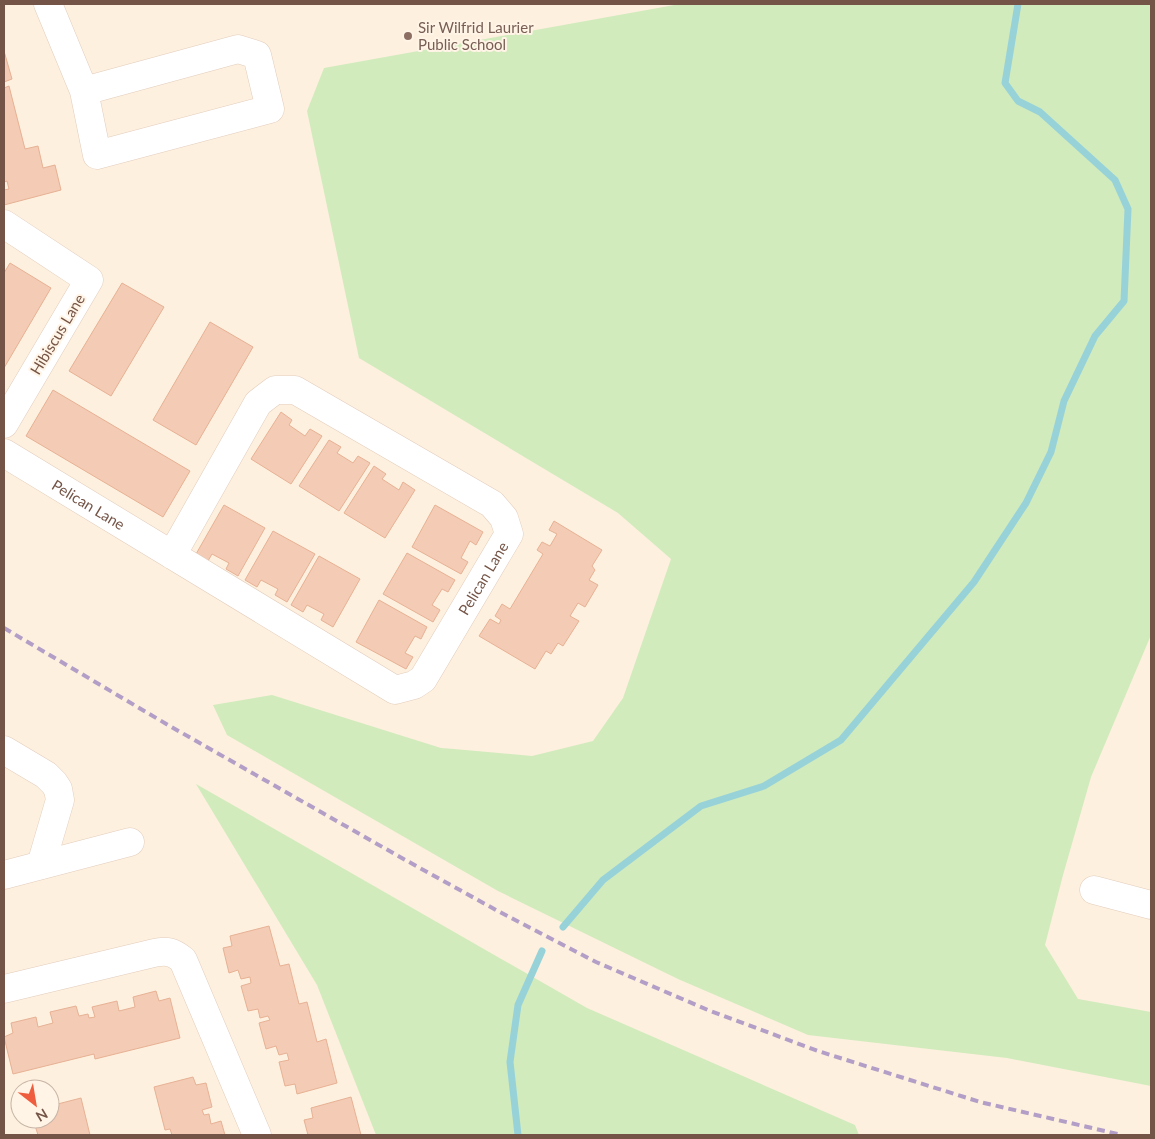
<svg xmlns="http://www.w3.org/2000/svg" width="1155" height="1139" font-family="Lato,sans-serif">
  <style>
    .green { fill: #d1ebbd }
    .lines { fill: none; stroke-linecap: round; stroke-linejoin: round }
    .stream { stroke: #98d2d9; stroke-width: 7 }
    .building { fill: #f4cbb5; stroke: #e7b194 }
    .minor-casing { stroke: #e3cdbd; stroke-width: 29 }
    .minor { stroke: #fff; stroke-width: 28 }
    .rail { stroke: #b29ec6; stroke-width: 4; stroke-dasharray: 8 5; stroke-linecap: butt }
    .education-dot { fill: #8d6e63; stroke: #fff4e6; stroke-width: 2 }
    .labels { text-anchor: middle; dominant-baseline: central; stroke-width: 4; stroke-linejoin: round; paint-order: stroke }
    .education-label { font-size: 15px; fill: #785e54; stroke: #fff4e6; text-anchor: start }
    .street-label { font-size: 15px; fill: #745446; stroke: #fff4e6 }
  </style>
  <rect width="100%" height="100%" fill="#fdf0de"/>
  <!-- green -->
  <g class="green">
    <path d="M 680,4 L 1151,4 L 1151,635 L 1091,777 L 1063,875 L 1045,945 L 1078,999 L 1151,1012 L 1151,1086 L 1007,1058 L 808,1035 L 678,979 L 498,891 L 227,735 L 213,705 L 272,695 L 441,748 L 454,749 L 532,756 L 593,741 L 623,698 L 671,559 L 618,513 L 359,358 L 307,111 L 324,68 Z"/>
    <path d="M 196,784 L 587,1008 L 855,1125 L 859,1135 L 376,1135 L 317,985 Z"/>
  </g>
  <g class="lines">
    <!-- stream -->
    <g class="stream">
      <path d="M 563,927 L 603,880 L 701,806 L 764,786 L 841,740 L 974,582 L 1026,503 L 1051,452 L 1064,401 L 1095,336 L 1124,301 L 1128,209 L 1115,180 L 1040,112 L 1018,101 L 1005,83 L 1018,4"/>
      <path d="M 518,1135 L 510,1062 L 518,1005 L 542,951"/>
    </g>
  </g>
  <!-- building -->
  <g class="building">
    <path d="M 4,51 L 12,79 L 4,82 Z"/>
    <path d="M 9,86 L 25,149 L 38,146 L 43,168 L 55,165 L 61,190 L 4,205 L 4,190 L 9,189 L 7,181 L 4,182 L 4,88 Z"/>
    <path d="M 10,263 L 51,288 L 4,368 L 4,273 Z"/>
    <path d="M 122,283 L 164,307 L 111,396 L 69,371 Z"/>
    <path d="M 210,322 L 253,347 L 196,445 L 153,420 Z"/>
    <path d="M 53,390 L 190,471 L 163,517 L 26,436 Z"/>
    <path d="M 281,412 L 292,420 L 289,425 L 305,436 L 310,429 L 322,436 L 291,484 L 251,459 Z"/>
    <path d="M 329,440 L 341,447 L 337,453 L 353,463 L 358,456 L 370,463 L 339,511 L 299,486 Z"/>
    <path d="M 374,466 L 386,474 L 382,479 L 399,490 L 403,482 L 415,490 L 385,538 L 344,513 Z"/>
    <path d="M 224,505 L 265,528 L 238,576 L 226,569 L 229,563 L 212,554 L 208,561 L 196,554 Z"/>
    <path d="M 435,505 L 483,532 L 476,545 L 470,541 L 461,558 L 468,562 L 461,574 L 412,547 Z"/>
    <path d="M 554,521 L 602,550 L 592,566 L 595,570 L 589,580 L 598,585 L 585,607 L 578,603 L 570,616 L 579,621 L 563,646 L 558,643 L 551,654 L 546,651 L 535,669 L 479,636 L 490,619 L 499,624 L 501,620 L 495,616 L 502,604 L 510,609 L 543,554 L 537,550 L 542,542 L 550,546 L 557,534 L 549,530 Z"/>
    <path d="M 273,531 L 315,554 L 287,602 L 275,595 L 278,589 L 261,580 L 257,587 L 245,580 Z"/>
    <path d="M 407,553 L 455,580 L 448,592 L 442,589 L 432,605 L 440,610 L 433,622 L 383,594 Z"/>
    <path d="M 319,556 L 360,579 L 333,627 L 321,620 L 324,614 L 307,605 L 303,612 L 291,605 Z"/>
    <path d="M 379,600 L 427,627 L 421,639 L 415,636 L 405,653 L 413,657 L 406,669 L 356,642 Z"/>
    <path d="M 269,926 L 280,966 L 289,964 L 299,1004 L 307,1002 L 317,1042 L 326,1039 L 337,1083 L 297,1094 L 295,1084 L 285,1086 L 279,1062 L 289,1060 L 287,1053 L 279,1055 L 276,1046 L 266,1049 L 259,1023 L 270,1020 L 268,1016 L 260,1018 L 258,1009 L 248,1011 L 241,986 L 251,983 L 250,977 L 241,979 L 238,970 L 229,973 L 223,948 L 232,946 L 230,936 Z"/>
    <path d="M 156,991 L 159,1001 L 170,998 L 180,1038 L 95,1059 L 94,1054 L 13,1074 L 4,1037 L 13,1033 L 11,1023 L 36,1017 L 38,1027 L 53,1023 L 50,1012 L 76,1006 L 79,1016 L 88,1014 L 89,1018 L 95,1017 L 92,1007 L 117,1001 L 119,1011 L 135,1007 L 133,997 Z"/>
    <path d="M 193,1077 L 196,1085 L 206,1083 L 212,1107 L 202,1110 L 204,1115 L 209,1114 L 211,1124 L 221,1121 L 225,1135 L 172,1135 L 170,1129 L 165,1130 L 154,1087 Z"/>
    <path d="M 351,1097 L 361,1135 L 308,1135 L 304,1120 L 313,1118 L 311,1108 Z"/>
    <path d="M 81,1098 L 90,1135 L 38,1135 L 34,1122 L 50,1119 L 50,1106 Z"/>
  </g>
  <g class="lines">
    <defs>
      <g id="minor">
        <path d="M 48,4 L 84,91 L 97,155 L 270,109 L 257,55 L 238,49 L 84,91"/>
        <path d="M 4,224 L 89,280 L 4,424"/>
        <path id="s1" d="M 4,453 L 395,690 L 414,685 L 423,679 L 509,534 L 504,518 L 492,504 L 295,390 L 275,390 L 258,403 L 172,555"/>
        <path d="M 4,750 L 46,775 L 54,783 L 58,789 L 60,800 L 41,865"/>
        <path d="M 4,875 L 130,842"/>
        <path d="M 1094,890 L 1151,905"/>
        <path d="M 4,989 L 154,953 C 167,950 173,952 183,960 L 257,1135"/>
      </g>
    </defs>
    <!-- minor casing -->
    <use href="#minor" class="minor-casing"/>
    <!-- minor -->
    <use href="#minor" class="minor"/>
    <!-- rail -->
    <path class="rail" d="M 4,628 L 168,725 L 400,857 L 496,910 L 596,962 L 708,1010 L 818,1051 L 980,1102 L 1122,1135"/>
  </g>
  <!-- markers -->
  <circle class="education-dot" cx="408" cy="36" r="5"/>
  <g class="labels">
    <!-- education labels -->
    <g class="education-label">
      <text x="418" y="27">Sir Wilfrid Laurier<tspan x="418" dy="17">Public School</tspan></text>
    </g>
    <!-- street labels -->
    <g class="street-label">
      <text transform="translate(57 334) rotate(-59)">Hibiscus Lane</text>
      <text stroke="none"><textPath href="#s1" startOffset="99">Pelican Lane</textPath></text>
      <text stroke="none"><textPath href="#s1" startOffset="605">Pelican Lane</textPath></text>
    </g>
  </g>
  <!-- border -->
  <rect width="1155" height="1139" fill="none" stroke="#745446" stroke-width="10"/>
  <!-- north arrow -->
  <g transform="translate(35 1104) rotate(149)"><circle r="24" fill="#fff4e6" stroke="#c7b4a6"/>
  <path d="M0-4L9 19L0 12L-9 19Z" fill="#ee5d3d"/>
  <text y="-8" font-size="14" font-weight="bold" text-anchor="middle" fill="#745446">N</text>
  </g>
</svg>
